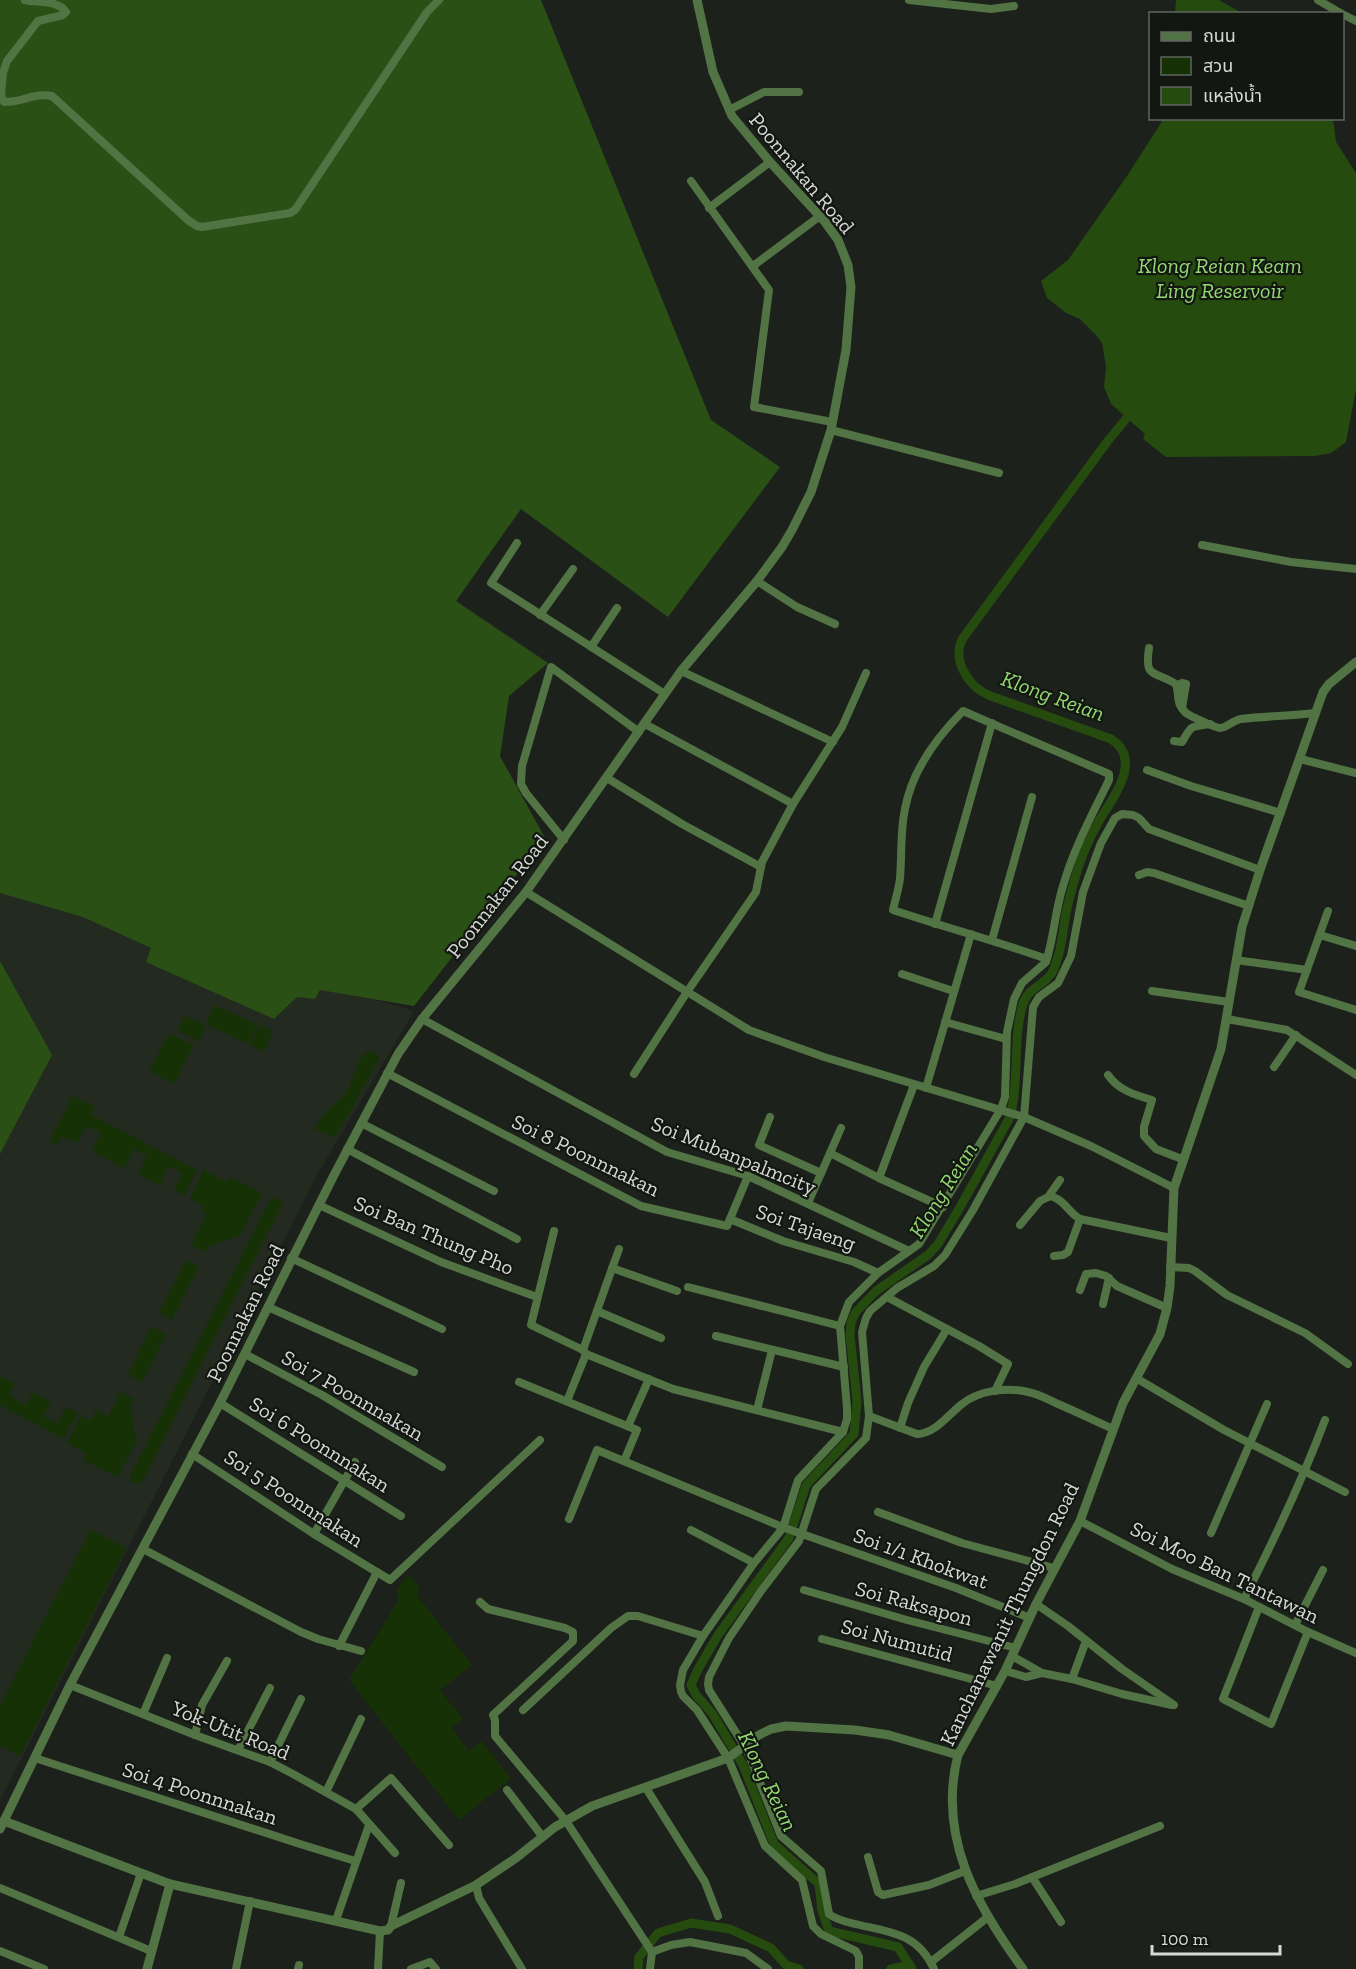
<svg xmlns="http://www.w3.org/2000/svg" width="1356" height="1969" font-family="'Zilla Slab','Noto Sans Thai',serif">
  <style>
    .built { fill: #232a1f }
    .green { fill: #163106 }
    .forest { fill: #2a5015 }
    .water { fill: #264b0f }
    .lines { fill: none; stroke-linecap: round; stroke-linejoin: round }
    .canal { stroke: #264b0f; stroke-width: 9 }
    .minor { stroke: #527343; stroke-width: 8 }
    .tertiary { stroke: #527343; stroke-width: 9 }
    .labels { text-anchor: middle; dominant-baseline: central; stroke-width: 4.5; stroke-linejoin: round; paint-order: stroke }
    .street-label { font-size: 21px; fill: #d6d9d5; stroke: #131712 }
    .water-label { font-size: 22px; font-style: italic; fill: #94d872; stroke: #131712 }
  </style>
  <rect width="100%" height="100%" fill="#1c211b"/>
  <!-- built -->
  <path class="built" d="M 0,890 L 414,1011 L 317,1175 L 0,1801 Z"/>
  <!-- green -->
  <g class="green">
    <path d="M 214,1005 L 257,1024 L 248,1044 L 206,1024 Z"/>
    <path d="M 185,1016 L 206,1026 L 199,1041 L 178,1031 Z"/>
    <path d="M 259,1025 L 273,1031 L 263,1052 L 250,1045 Z"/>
    <path d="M 169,1033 L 194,1045 L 174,1084 L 149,1071 Z"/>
    <path d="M 372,1051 L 380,1057 L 335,1138 L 314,1129 L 322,1116 L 347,1092 L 360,1059 L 367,1052 Z"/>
    <path d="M 73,1096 L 95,1107 L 91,1115 L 197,1170 L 184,1196 L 174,1190 L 182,1172 L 169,1166 L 160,1185 L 138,1174 L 147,1156 L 134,1149 L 124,1168 L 92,1151 L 101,1133 L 86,1126 L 77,1143 L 62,1136 L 57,1145 L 49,1142 Z"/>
    <path d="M 204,1170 L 227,1182 L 230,1177 L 262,1193 L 241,1235 L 208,1247 L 205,1252 L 191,1245 L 207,1215 L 201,1212 L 204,1206 L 190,1198 Z"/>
    <path d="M 271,1198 L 277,1198 L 282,1205 L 142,1482 L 139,1484 L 132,1483 L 130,1480 L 131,1474 Z"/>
    <path d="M 186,1260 L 199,1267 L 172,1320 L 159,1312 Z"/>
    <path d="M 151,1327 L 166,1334 L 142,1382 L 128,1375 Z"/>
    <path d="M 0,1376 L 15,1384 L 9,1396 L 26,1405 L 33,1392 L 51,1402 L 43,1416 L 57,1423 L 66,1407 L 78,1413 L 64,1439 L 0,1405 Z"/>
    <path d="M 121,1392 L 134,1399 L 130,1408 L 137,1440 L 118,1477 L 83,1460 L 86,1453 L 67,1443 L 81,1416 L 91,1421 L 96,1410 L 108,1416 Z"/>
    <path d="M 91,1529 L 126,1548 L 20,1756 L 0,1746 L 0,1705 Z"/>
    <path d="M 409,1575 L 420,1588 L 417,1595 L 472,1665 L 440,1690 L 463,1719 L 452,1728 L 469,1751 L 482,1741 L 511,1779 L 459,1820 L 349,1680 L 398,1601 L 397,1589 Z"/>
  </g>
  <!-- forest -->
  <g class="forest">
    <path d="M 0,0 L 541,0 L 711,420 L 780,467 L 668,617 L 521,509 L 456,601 L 548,663 L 509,696 L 500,756 L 545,838 L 414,1006 L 320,990 L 315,999 L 297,997 L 274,1019 L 146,962 L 151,948 L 83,917 L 0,893 Z"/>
    <path d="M 0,961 L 52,1055 L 0,1154 Z"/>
  </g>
  <!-- water -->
  <g class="water">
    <path d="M 1176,0 L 1219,0 L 1242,13 L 1175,13 Z"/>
    <path d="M 1162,119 L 1333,119 L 1336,142 L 1356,173 L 1356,389 L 1346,442 L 1331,453 L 1315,456 L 1166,457 L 1143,439 L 1145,434 L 1111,404 L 1104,387 L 1106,366 L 1102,343 L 1095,334 L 1080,319 L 1066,313 L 1047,298 L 1041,281 L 1068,260 L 1127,176 L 1161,123 Z"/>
  </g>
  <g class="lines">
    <!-- canal -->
    <g class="canal">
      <path d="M 638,1969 L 639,1957 L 658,1933 L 691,1923 L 730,1929 L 771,1948 L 786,1965 L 799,1969"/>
      <path d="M 891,1969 L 910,1965"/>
      <path d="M 912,1969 L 898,1947 L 829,1931 L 822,1911 L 819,1884 L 774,1844 L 743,1765 L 712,1713 L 696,1695 L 691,1685 L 697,1671 L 718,1635 L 789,1538 L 806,1485 L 854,1434 L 857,1401 L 850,1335 L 851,1323 L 855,1313 L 876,1291 L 928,1255 L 938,1244 L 959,1209 L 1010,1117 C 1020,1080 1012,1040 1023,1004 C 1028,987 1046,985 1053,971 C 1061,953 1063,932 1066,913 C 1071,891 1077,868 1086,847 C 1090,838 1095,828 1100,819 C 1114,797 1143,759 1111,739 L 988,695 C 968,686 951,659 963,638 L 1107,442 L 1126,419"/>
    </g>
    <!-- minor -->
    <g class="minor">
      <path d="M 25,0 C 38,3 58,0 66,12 L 63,15 L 38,21 L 7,61 L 3,73 L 1,95 L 4,102 C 20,103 36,92 52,96 L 189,221 L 197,226 L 202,227 L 290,213 L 295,210 L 427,12 L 439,0"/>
      <path d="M 909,0 L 991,9 L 1014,6"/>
      <path d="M 1318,0 L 1342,14"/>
      <path d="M 1342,14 L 1356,21"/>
      <path d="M 729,110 L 764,92 L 799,92"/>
      <path d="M 691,181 L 769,290 L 754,407 L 832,422"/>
      <path d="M 709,208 L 770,162"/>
      <path d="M 753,266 L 820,216"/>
      <path d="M 831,430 L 999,473"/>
      <path d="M 517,543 L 491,583 L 665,694"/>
      <path d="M 1202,545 L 1291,562 L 1356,569"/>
      <path d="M 757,581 L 797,607 L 835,624"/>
      <path d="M 540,615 L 573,569"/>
      <path d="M 591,647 L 617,608"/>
      <path d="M 1149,648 C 1144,680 1155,670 1176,684 C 1180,696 1175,703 1186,713 C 1190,716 1216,728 1220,728 C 1227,728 1233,720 1241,719 C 1266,716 1290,716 1315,713"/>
      <path d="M 681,671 L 833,742"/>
      <path d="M 1177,686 L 1182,683 L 1186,684 L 1182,708"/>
      <path d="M 645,724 L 793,804"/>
      <path d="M 1174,741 L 1182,742 C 1192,725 1189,727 1210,724"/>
      <path d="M 1300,759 L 1356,773"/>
      <path d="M 1147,770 L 1191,786 L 1281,813"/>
      <path d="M 607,778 L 682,824 L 761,867"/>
      <path d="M 564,840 L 526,793 L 521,784 L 522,766 L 551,667 L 639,732"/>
      <path d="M 1139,875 L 1147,872 L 1154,873 L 1249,906"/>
      <path d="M 526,892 L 749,1030 L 824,1057 L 1024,1117 L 1091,1146 L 1174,1188"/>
      <path d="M 1328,911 L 1299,992 L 1356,1010"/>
      <path d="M 935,924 L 992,723"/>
      <path d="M 1320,935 L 1356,946"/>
      <path d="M 992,940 L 1032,797"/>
      <path d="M 1236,960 L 1307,970"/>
      <path d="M 902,974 L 953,991"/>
      <path d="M 1152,991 L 1229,1002"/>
      <path d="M 422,1019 L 667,1152 L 748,1176 L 909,1251"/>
      <path d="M 1227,1019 L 1287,1030 L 1356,1075"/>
      <path d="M 945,1022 L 1006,1039"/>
      <path d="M 1274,1067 L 1296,1035"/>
      <path d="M 387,1073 L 641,1206 L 727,1226 L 748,1176"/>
      <path d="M 634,1074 L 687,992 L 756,892 L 762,862 L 793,804 L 842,727 L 866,673"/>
      <path d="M 1108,1075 C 1118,1090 1135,1095 1152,1100 L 1144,1127 L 1144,1136 L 1156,1149 L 1182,1159"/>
      <path d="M 926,1088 L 971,934"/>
      <path d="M 770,1117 L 759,1145 L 821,1173"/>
      <path d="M 361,1123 L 494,1191"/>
      <path d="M 347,1149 L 517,1239"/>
      <path d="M 830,1153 L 879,1178 L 943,1207"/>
      <path d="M 879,1178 L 914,1085"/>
      <path d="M 1048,1197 L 1060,1180"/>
      <path d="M 808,1203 L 841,1128"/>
      <path d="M 319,1205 L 441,1262 L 537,1297"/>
      <path d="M 729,1222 L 730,1219 L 783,1241 L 854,1262 L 878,1273"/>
      <path d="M 1020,1225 L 1040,1201 L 1050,1196 C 1065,1200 1068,1212 1080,1219 L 1171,1238"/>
      <path d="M 554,1231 L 531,1325 L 583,1350 L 586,1354 L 673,1389 L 843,1432"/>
      <path d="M 1054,1256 L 1063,1255 L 1068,1252 L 1080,1219"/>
      <path d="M 291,1258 L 442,1329"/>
      <path d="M 1170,1267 L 1189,1268 L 1195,1271 L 1227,1295 L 1305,1333 L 1348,1364"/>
      <path d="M 612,1268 L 677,1291"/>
      <path d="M 688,1287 L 840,1326"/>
      <path d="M 1080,1290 L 1086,1274 L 1096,1273 L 1106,1276 L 1117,1286 L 1167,1308"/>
      <path d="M 887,1297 L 979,1346 L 1008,1364 L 995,1391"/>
      <path d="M 1103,1304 L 1109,1278"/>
      <path d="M 268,1307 L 414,1372"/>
      <path d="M 597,1311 L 661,1338"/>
      <path d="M 716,1336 L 844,1367"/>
      <path d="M 583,1350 L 619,1249"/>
      <path d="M 245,1354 L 322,1395 L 442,1467"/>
      <path d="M 1136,1378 L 1224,1430 L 1345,1492"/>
      <path d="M 519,1382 L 637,1430 L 624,1461"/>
      <path d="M 567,1401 L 586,1354"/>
      <path d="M 220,1403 L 401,1516"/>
      <path d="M 757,1410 L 772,1350"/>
      <path d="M 869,1416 L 917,1434 C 935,1434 949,1414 962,1404 C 979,1390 1008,1387 1028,1392 C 1039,1394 1049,1400 1058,1404 C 1077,1412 1095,1421 1113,1429"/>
      <path d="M 628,1426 L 649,1379"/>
      <path d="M 900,1428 L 908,1403 L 924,1367 L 947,1329"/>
      <path d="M 192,1454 L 314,1534 L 390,1580 L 540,1440"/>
      <path d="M 878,1512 L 962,1543 L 1054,1568"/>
      <path d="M 569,1519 L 597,1450 L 785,1528 L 956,1588 L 1030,1618"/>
      <path d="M 1080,1521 L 1172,1569 L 1244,1599 L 1308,1632 L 1356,1653"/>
      <path d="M 691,1530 L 754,1563"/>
      <path d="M 1211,1533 L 1267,1404"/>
      <path d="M 314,1534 L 355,1462"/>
      <path d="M 143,1549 L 301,1632 L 318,1639 L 361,1651"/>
      <path d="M 804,1590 L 907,1620 L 1016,1648"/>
      <path d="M 1244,1599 C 1274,1540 1302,1481 1325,1420"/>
      <path d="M 480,1602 L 488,1609 L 565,1628 L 573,1632 L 573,1641 L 493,1715 L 495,1720 L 495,1736 L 566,1821 L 652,1952 L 650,1969"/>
      <path d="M 1036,1604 L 1068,1626 L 1122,1669 L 1174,1705"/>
      <path d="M 1259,1607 L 1223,1699 L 1271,1724 L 1308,1632"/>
      <path d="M 1295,1625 L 1323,1570"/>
      <path d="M 822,1639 L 997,1686"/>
      <path d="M 339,1646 L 377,1572"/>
      <path d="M 1012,1656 L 1042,1673 L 1072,1679 L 1086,1641"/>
      <path d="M 1005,1671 L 1026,1677 L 1042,1673"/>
      <path d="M 1072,1679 L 1122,1694 L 1172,1705"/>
      <path d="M 70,1685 L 195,1735 L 270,1762 L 293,1774 L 356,1809 L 395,1853"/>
      <path d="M 523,1710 L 611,1628 L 628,1616 L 638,1616 L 703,1636"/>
      <path d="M 143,1714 L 167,1658"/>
      <path d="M 195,1735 L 202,1705 L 227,1661"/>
      <path d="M 238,1750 L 270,1688"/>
      <path d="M 35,1758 L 300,1844 L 355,1861"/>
      <path d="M 270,1762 L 301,1699"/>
      <path d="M 646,1788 L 705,1882 L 718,1916"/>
      <path d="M 507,1790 L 542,1836"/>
      <path d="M 326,1792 L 361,1719"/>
      <path d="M 356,1809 L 391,1778 L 449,1845"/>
      <path d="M 868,1857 L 878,1892 L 883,1895 L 929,1885 L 965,1871"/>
      <path d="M 1032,1877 L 1061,1922"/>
      <path d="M 476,1885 L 479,1898 L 522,1969"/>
      <path d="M 0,1888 L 151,1951"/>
      <path d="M 976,1896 L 1015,1884 L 1160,1826"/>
      <path d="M 336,1920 L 369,1825"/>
      <path d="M 391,1926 L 401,1883"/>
      <path d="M 119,1937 L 141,1873"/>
      <path d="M 0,1951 L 44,1969"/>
      <path d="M 652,1952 L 671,1945 L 690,1942 L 746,1953 L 768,1969"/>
      <path d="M 931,1962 L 988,1917"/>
      <path d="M 236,1969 L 250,1901"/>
      <path d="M 298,1969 L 299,1965"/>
      <path d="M 378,1969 L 380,1931"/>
      <path d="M 411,1969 L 430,1962 L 436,1969"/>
      <path d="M 859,1969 L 859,1957 L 856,1951 L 821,1934 L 813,1926 L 802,1880 L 765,1846 L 728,1758 L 697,1710 L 683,1696 L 681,1692 L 680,1685 L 683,1670 L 703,1636 L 754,1563 L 783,1528 L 798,1480 L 843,1432 L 847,1419 L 847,1408 L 840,1326 L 849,1302 L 878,1273 L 919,1244 L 1001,1109 L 1005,1097 L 1007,1032 L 1014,999 L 1022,983 L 1046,962 C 1054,937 1055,911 1063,886 C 1074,848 1092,815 1109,780 L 1109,774 L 963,711 C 936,738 912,770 905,809 C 900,832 902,855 900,878 C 899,889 895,900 893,910 C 944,927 996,941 1047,959"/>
      <path d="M 934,1969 C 917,1931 886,1932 851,1923 C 843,1921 835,1919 829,1914 L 821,1871 L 781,1836 L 747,1750 L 709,1690 L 708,1684 L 709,1677 L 729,1638 L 761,1591 L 799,1541 L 816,1489 L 866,1438 L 869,1416 L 862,1332 L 866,1318 L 870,1311 L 897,1288 L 934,1266 L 945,1255 L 973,1210 L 1024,1117 L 1033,1007 L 1039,997 L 1058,983 L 1071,956 L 1083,892 L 1101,843 L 1115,818 L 1122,814 L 1133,815 L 1139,818 L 1149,829 L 1260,870"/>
    </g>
    <!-- tertiary -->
    <g class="tertiary">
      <path d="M 4,1821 L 170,1884 L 380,1931 L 388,1930 L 391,1926 L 476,1885 L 516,1858 L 555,1827 L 592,1806 L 728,1758 L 759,1735 L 771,1729 L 786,1726 L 855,1730 L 889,1735 L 958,1755"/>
      <path d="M 0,1829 L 70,1685 L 220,1403 L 333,1177 L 398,1054 L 422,1019 L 526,892 L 681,671 L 757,581 L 782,547 L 792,530 L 811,492 L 831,430 L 846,350 L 851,287 L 848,265 L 838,240 L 825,222 L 770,162 L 732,116 L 713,72 L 697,0"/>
      <path d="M 147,1969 L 170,1884"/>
      <path d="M 1023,1969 C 977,1906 937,1837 958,1755 L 1005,1671 L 1036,1604 L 1080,1521 L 1123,1403 L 1160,1334 L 1167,1308 L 1170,1286 L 1174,1188 L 1221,1049 L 1242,927 L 1260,870 L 1323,692 L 1329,684 L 1356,662"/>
    </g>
  </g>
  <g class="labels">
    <!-- street labels -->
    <g class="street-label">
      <text transform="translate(802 173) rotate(50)">Poonnakan Road</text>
      <text transform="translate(497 896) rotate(-52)">Poonnakan Road</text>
      <text transform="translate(586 1155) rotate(26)">Soi 8 Poonnnakan</text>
      <text transform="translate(734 1155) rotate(22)">Soi Mubanpalmcity</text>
      <text transform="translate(806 1227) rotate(19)">Soi Tajaeng</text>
      <text transform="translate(434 1235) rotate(23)">Soi Ban Thung Pho</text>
      <text transform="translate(245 1313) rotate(-64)">Poonnakan Road</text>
      <text transform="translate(353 1395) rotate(30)">Soi 7 Poonnnakan</text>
      <text transform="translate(320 1444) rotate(32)">Soi 6 Poonnnakan</text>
      <text transform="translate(294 1498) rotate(33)">Soi 5 Poonnnakan</text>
      <text transform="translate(921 1558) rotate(20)">Soi 1/1 Khokwat</text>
      <text transform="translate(1225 1572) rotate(26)">Soi Moo Ban Tantawan</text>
      <text transform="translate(914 1603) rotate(15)">Soi Raksapon</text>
      <text transform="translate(1009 1614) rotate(-64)">Kanchanawanit Thungdon Road</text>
      <text transform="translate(897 1640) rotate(15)">Soi Numutid</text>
      <text transform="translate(231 1730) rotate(22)">Yok-Utit Road</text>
      <text transform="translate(200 1793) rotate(18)">Soi 4 Poonnnakan</text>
    </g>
    <!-- water labels -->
    <g class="water-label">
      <text x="1220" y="265">Klong Reian Keam<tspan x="1220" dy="25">Ling Reservoir</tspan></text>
      <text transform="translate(1053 696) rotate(20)">Klong Reian</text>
      <text transform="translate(943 1190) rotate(-58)">Klong Reian</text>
      <text transform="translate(768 1781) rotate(64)">Klong Reian</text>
    </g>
  </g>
  <!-- legend -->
  <rect x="1149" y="12" width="195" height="108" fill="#131712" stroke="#616560" stroke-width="1.5"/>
  <rect x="1161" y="32" width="30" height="9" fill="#527343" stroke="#616560" stroke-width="1.5"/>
  <text x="1203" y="42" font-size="18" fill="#d6d9d5">ถนน</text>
  <rect x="1161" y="57" width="30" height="18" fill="#163106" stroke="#616560" stroke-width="1.5"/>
  <text x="1203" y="72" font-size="18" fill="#d6d9d5">สวน</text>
  <rect x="1161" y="87" width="30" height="18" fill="#264b0f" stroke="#616560" stroke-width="1.5"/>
  <text x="1203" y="102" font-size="18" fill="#d6d9d5">แหล่งน้ำ</text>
  <!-- scale -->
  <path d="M1152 1945v9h128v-9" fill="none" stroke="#d6d9d5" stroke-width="3"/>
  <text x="1161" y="1945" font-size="18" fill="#d6d9d5" stroke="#131712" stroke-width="4.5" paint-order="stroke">100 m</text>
</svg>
